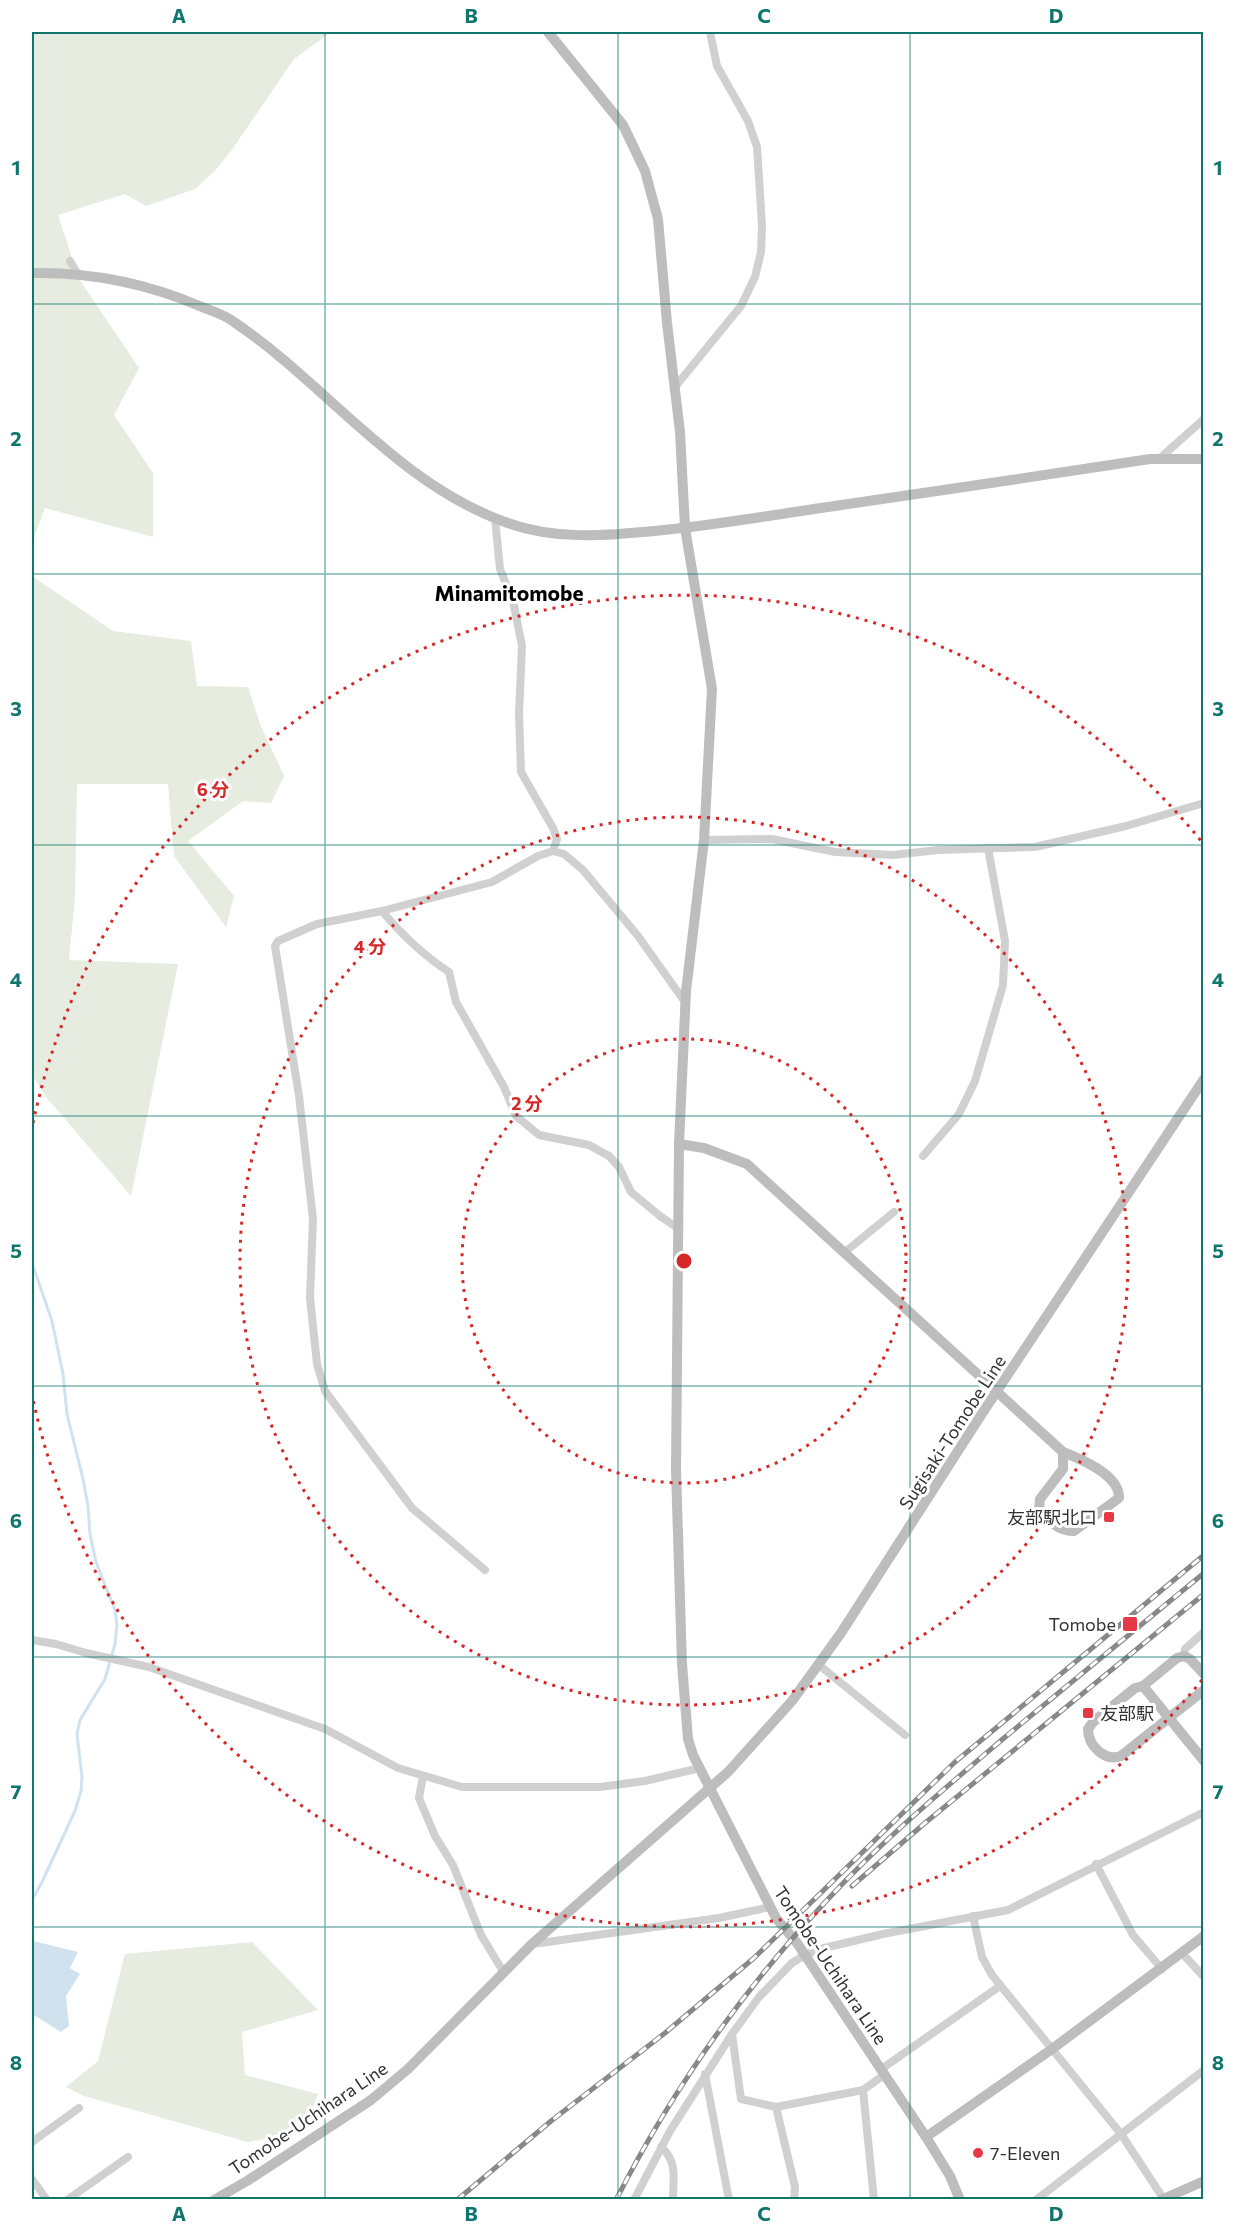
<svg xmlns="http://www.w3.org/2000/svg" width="1235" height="2231" font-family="Commissioner,'Noto Sans JP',sans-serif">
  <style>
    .green { fill: #e6ecdf }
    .water { fill: #cfe2ee }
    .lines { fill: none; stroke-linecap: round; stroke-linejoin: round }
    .stream { stroke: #cfe2ee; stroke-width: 3 }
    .street { stroke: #d0d0d0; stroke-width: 8 }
    .secondary { stroke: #bdbdbd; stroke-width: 10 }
    .rail-casing { stroke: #888; stroke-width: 5 }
    .rail { stroke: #fff; stroke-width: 3; stroke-dasharray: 9; stroke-linecap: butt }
    .grid { fill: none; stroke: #0f766e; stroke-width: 1.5; stroke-opacity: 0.55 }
    .ring { fill: none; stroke: #d62828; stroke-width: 3; stroke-dasharray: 3 6 }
    .poi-dot { fill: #e63946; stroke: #fff; stroke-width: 2 }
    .labels { text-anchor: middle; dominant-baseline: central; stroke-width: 6; stroke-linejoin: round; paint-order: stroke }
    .street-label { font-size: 18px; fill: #333; stroke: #fff }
    .poi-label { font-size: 18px; fill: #333; stroke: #fff; text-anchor: end }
    .quarter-label { font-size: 21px; font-weight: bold; fill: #000; stroke: #fff }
    .centre { fill: #d62828; stroke: #fff; stroke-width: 3 }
    .ring-label { font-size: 18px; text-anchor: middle; font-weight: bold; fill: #d62828; stroke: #fff; stroke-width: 6; stroke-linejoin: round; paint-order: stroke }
    .neatline { fill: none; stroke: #0f766e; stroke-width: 2 }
    .grid-label { font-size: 20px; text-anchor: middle; font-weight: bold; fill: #0f766e }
  </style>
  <rect width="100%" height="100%" fill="#fff"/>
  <!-- green -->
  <g class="green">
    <path d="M 32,32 L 331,32 L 294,59 L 231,151 L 215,171 L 195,189 L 146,206 L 125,194 L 58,215 L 79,279 L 139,368 L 114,415 L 153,473 L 153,537 L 45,508 L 32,543 Z"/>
    <path d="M 32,576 L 113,631 L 191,641 L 197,686 L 248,687 L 260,724 L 284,776 L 271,803 L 243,801 L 188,841 L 234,896 L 226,927 L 174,856 L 168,784 L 77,784 L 75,898 L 69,960 L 178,964 L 131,1196 L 46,1097 L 32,1075 L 33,998 L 32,997 Z"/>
    <path d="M 252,1942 L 318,2010 L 242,2032 L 245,2075 L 318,2094 L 302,2132 L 248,2142 L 84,2096 L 66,2087 L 98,2061 L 125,1954 Z"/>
  </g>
  <!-- water -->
  <path class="water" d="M 33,1941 L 78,1952 L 70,1968 L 80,1974 L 66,1996 L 69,2026 L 61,2032 L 32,2014 Z"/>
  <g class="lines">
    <!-- stream -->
    <path class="stream" d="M 32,1263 L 52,1321 L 63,1374 L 67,1414 L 83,1479 L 88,1506 L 90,1534 L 96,1562 L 115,1610 L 117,1625 L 115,1644 L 105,1679 L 80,1720 L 77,1734 L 82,1777 L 81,1791 L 75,1811 L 42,1882 L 32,1900"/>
    <!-- street -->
    <g class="street">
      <path d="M 70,261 L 78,274"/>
      <path d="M 675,387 L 741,306 L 755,277 L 761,252 L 762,225 L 757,147 L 748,121 L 717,66 L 710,32"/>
      <path d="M 1159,459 L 1204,419"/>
      <path d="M 495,518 L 500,569 L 513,601 L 522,646 L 519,713 L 521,772 L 553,828 L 557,839 L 553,851"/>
      <path d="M 704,840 L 772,839 L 835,852 L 893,855 L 938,850 L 1035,847 L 1126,826 L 1204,803"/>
      <path d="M 382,911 C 402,935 423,955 449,972 L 456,1002 L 504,1087 L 516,1116 L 539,1135 L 589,1145 L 609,1156 L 619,1167 L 631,1192 L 660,1216 L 679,1229"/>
      <path d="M 923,1156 L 959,1114 L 975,1081 L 1003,985 L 1005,941 L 988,848"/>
      <path d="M 845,1252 L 894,1212"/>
      <path d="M 485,1570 L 412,1508 L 325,1391 L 317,1364 L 310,1298 L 313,1219 L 299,1096 L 275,946 L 278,941 L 317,924 L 382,911 L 492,882 L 538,856 L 553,851 L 564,854 L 583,870 L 638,936 L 685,1002"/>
      <path d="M 32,1640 L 56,1644 L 86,1653 L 149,1667 L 325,1729 L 398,1768 L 462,1787 L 600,1787 L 645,1781 L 700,1768"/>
      <path d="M 1184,1656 L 1185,1649 L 1204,1632"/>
      <path d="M 819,1665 L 905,1735"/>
      <path d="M 423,1776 L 419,1798 L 435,1836 L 453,1865 L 481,1935 L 504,1973"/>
      <path d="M 1096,1864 L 1133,1935 L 1162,1969"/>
      <path d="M 973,1916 L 982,1957 L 992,1975 L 1121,2134 L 1163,2198"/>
      <path d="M 533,1944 L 719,1918 L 770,1907"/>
      <path d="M 1182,1953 L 1204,1977"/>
      <path d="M 732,2034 L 741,2099 L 776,2107 L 863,2090"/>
      <path d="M 880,2070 L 1000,1986"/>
      <path d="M 705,2074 L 729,2200"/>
      <path d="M 776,2107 L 795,2187 L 794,2200"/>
      <path d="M 32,2142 L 79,2108"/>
      <path d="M 661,2147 C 678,2162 673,2178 673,2200"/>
      <path d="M 32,2179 L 47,2200"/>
      <path d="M 67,2200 L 128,2157"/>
      <path d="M 634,2200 L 670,2131 L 732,2034 L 759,1997 L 792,1963 L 805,1955 L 824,1948 L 883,1934 L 1008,1910 L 1204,1812"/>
      <path d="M 874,2200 L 863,2090 L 884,2075"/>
      <path d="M 1036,2200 L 1204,2070"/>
    </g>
    <!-- secondary -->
    <g class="secondary">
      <path d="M 548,32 L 623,125 L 645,171 L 658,219 L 667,323 L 680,432 L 685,528 L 712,689 L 704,840 L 686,991 L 679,1144 L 676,1470 L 682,1664 L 688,1739 L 693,1755 L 776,1918 L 797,1943 L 926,2137 L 950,2176 L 960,2200"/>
      <path d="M 32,273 C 91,272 147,283 202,307 C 212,311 225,315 234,322 C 327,385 397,483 505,522 C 553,540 603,536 654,531 C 710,526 766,516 821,508 C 931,492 1040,476 1150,459 L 1204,459"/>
      <path d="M 679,1144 L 704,1148 L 747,1164 L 1063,1452 C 1081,1459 1120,1475 1119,1498 L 1074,1531 C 1060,1532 1046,1520 1039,1509 L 1040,1499 L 1063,1469 L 1063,1452"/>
      <path d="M 1204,1674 L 1190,1659 L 1184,1656 L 1177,1658 L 1143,1686 L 1135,1688 L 1093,1722 L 1088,1729 C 1088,1746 1105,1762 1121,1756 L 1204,1690"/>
      <path d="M 1143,1686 L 1204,1761"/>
      <path d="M 926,2137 L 1052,2049 L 1204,1936"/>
      <path d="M 214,2200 L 247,2181 L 371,2100 L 408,2069 L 532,1944 L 728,1772 L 792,1701 L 841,1633 L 983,1412 L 1204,1079"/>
      <path d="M 1161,2200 L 1204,2181"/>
    </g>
    <defs>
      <g id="rail">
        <path d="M 852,1886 L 925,1823 L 1204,1594"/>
        <path d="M 457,2200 L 551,2121 L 665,2033 L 754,1958 L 955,1762 L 1204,1555"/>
        <path d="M 616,2200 C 673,2088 744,1988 830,1897 C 884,1839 944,1789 1004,1738 C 1070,1683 1137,1628 1204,1573"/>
      </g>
    </defs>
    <!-- rail casing -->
    <use href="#rail" class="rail-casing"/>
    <!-- rail -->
    <use href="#rail" class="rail"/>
  </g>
  <!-- grid -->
  <path class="grid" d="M 325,32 L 325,2200M 618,32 L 618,2200M 910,32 L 910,2200M 32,304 L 1204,304M 32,574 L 1204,574M 32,845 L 1204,845M 32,1116 L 1204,1116M 32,1386 L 1204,1386M 32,1657 L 1204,1657M 32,1927 L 1204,1927"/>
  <!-- distance rings -->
  <g class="ring">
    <circle cx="684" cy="1261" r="222"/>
    <circle cx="684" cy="1261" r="444"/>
    <path d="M1202 1680A666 666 0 0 1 33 1399M33 1123A666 666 0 0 1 1202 842"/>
  </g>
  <!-- markers -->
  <g class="poi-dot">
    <rect x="1103" y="1511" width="12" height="12" rx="3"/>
    <rect x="1122" y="1616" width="16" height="16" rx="3"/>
    <rect x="1082" y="1707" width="12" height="12" rx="3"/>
    <circle cx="978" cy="2153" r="6"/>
  </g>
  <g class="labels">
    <!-- street labels -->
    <g class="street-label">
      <text transform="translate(952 1432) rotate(-57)">Sugisaki-Tomobe Line</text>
      <text transform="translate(831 1965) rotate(56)">Tomobe-Uchihara Line</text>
      <text transform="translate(308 2118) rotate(-34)">Tomobe-Uchihara Line</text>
    </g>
    <!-- poi labels -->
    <g class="poi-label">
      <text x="1097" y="1517">友部駅北口</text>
      <text x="1116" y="1624">Tomobe</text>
      <text x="1100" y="1713" text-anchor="start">友部駅</text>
      <text x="990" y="2153" text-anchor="start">7-Eleven</text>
    </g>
    <!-- quarter labels -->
    <g class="quarter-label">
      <text x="509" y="592">Minamitomobe</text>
    </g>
  </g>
  <circle cx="684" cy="1261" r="9" class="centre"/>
  <g class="ring-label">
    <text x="213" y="796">6 分</text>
    <text x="370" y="953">4 分</text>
    <text x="527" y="1110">2 分</text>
  </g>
  <!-- border -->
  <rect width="1235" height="2231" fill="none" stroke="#ffffff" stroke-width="66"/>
  <rect x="33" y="33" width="1169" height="2165" class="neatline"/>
  <g class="grid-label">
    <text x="179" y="23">A</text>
    <text x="471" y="23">B</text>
    <text x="764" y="23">C</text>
    <text x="1056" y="23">D</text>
    <text x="16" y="175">1</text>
    <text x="1218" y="175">1</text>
    <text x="16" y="446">2</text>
    <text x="1218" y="446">2</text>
    <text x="16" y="716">3</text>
    <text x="1218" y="716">3</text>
    <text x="16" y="987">4</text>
    <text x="1218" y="987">4</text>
    <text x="16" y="1258">5</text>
    <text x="1218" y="1258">5</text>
    <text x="16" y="1528">6</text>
    <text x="1218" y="1528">6</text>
    <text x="16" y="1799">7</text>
    <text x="1218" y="1799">7</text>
    <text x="16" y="2070">8</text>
    <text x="1218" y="2070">8</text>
    <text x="179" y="2221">A</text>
    <text x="471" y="2221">B</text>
    <text x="764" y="2221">C</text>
    <text x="1056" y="2221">D</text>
  </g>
</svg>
